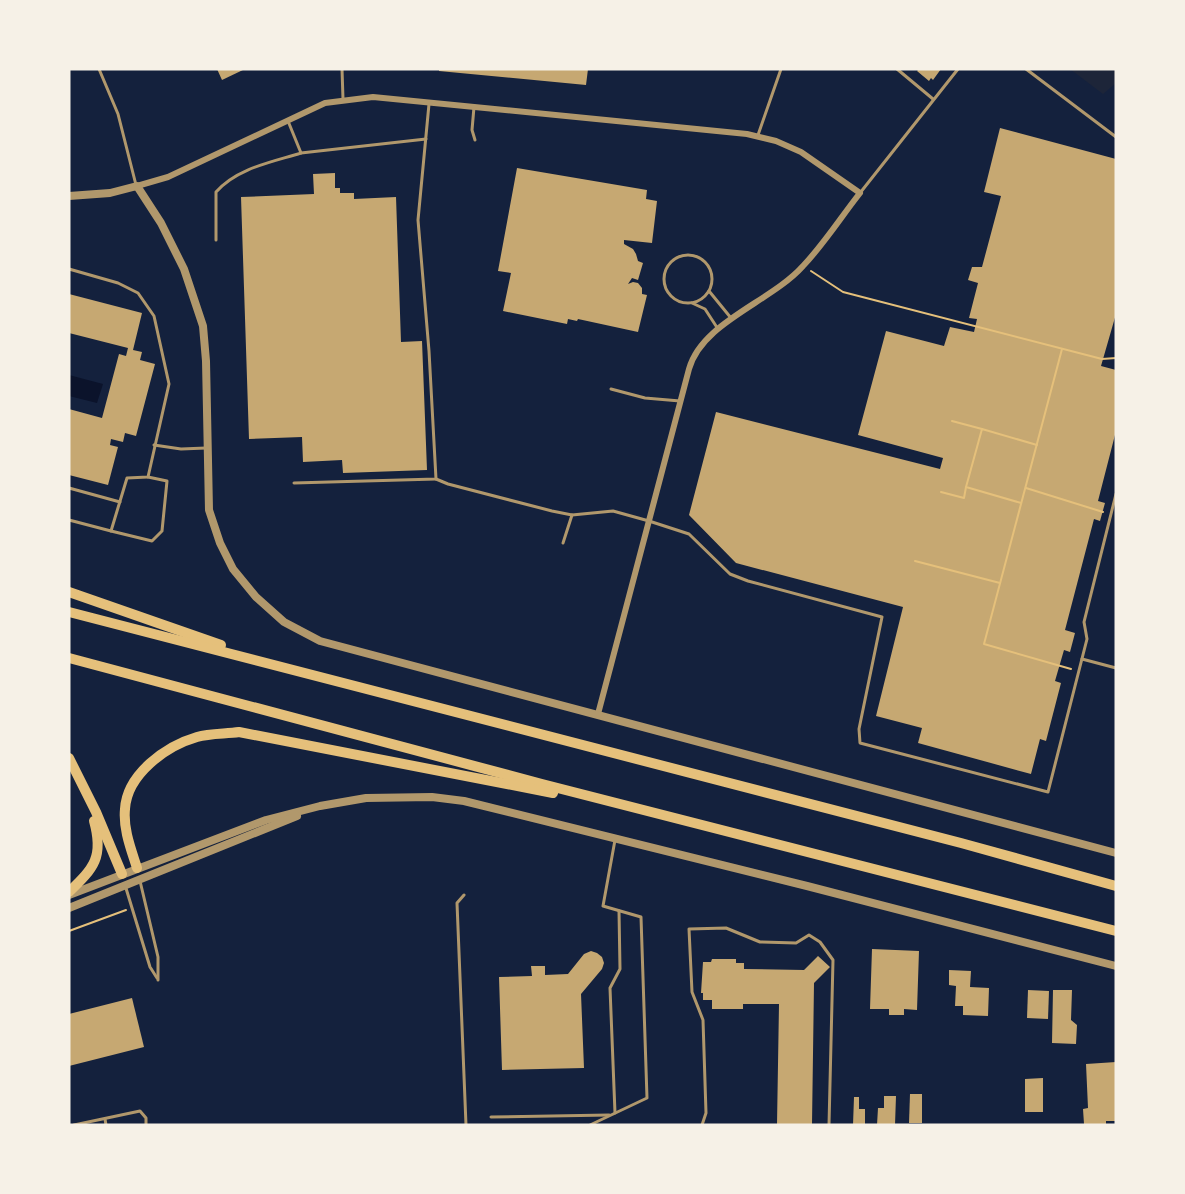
<svg xmlns="http://www.w3.org/2000/svg" width="1185" height="1194" font-family="'Roboto Condensed',sans-serif">
  <style>
    .green { fill: #1d2539 }
    .water { fill: #0b132b }
    .building { fill: #c6a872 }
    .lines { fill: none; stroke-linecap: round; stroke-linejoin: round }
    .path { stroke: #e5c07b; stroke-width: 2 }
    .service { stroke: #b1986c; stroke-width: 3 }
    .minor { stroke: #b1986c; stroke-width: 6 }
    .tertiary { stroke: #b1986c; stroke-width: 8 }
    .motorway { stroke: #e5c07b; stroke-width: 10 }
  </style>
  <rect width="100%" height="100%" fill="#14213d"/>
  <!-- green -->
  <path class="green" d="M 1070,69 L 1116,69 L 1116,83 L 1103,94 Z"/>
  <!-- water -->
  <path class="water" d="M 69,375 L 103,384 L 97,403 L 69,396 Z"/>
  <!-- building -->
  <g class="building">
    <path d="M 217,69 L 245,69 L 222,80 Z"/>
    <path d="M 439,69 L 588,69 L 586,85 L 439,71 Z"/>
    <path d="M 919,69 L 941,69 L 933,80 L 931,78 L 929,81 L 917,71 Z"/>
    <path d="M 1000,128 L 1116,159 L 1116,314 L 1101,366 L 1116,370 L 1116,431 L 1098,501 L 1105,503 L 1100,521 L 1094,519 L 1065,630 L 1075,633 L 1070,652 L 1064,650 L 1055,681 L 1061,683 L 1046,741 L 1040,739 L 1031,774 L 918,743 L 922,728 L 876,716 L 903,607 L 736,563 L 689,515 L 716,412 L 940,469 L 943,458 L 858,435 L 886,331 L 944,346 L 950,327 L 974,332 L 977,319 L 969,318 L 978,283 L 968,280 L 972,267 L 982,267 L 1001,196 L 984,192 Z"/>
    <path d="M 517,168 L 647,190 L 646,199 L 657,201 L 652,243 L 624,240 L 624,244 L 633,249 L 636,254 L 638,261 L 643,263 L 638,280 L 632,278 L 628,284 L 633,282 L 638,283 L 642,288 L 642,294 L 647,295 L 638,332 L 578,319 L 577,321 L 568,319 L 567,324 L 503,311 L 511,273 L 498,271 Z"/>
    <path d="M 335,173 L 335,188 L 340,188 L 340,193 L 354,193 L 354,199 L 396,197 L 401,342 L 422,341 L 427,470 L 343,473 L 342,460 L 303,462 L 302,437 L 249,439 L 241,197 L 314,194 L 313,174 Z"/>
    <path d="M 69,294 L 142,313 L 133,350 L 142,352 L 140,360 L 155,364 L 136,436 L 125,433 L 123,442 L 111,439 L 110,445 L 118,447 L 108,485 L 69,475 L 69,409 L 102,418 L 119,354 L 126,356 L 128,348 L 69,333 Z"/>
    <path d="M 872,949 L 919,951 L 917,1010 L 904,1009 L 904,1015 L 889,1015 L 889,1009 L 870,1009 Z"/>
    <path d="M 591,951 L 597,953 L 602,957 L 604,963 L 602,969 L 581,994 L 584,1068 L 502,1070 L 499,977 L 532,976 L 531,966 L 545,966 L 545,975 L 568,974 L 584,954 Z"/>
    <path d="M 818,956 L 830,967 L 814,983 L 812,1125 L 777,1125 L 779,1004 L 743,1004 L 743,1009 L 712,1009 L 712,1000 L 703,1000 L 703,993 L 701,993 L 703,962 L 711,962 L 712,959 L 736,959 L 736,963 L 744,963 L 744,969 L 804,970 Z"/>
    <path d="M 949,970 L 971,971 L 970,987 L 989,988 L 988,1016 L 963,1015 L 963,1006 L 955,1006 L 956,986 L 949,985 Z"/>
    <path d="M 1028,990 L 1049,991 L 1048,1019 L 1027,1018 Z"/>
    <path d="M 1053,990 L 1072,990 L 1071,1020 L 1077,1025 L 1076,1044 L 1052,1043 Z"/>
    <path d="M 132,998 L 144,1047 L 69,1066 L 69,1014 Z"/>
    <path d="M 1116,1062 L 1116,1121 L 1106,1121 L 1106,1125 L 1084,1124 L 1083,1109 L 1088,1108 L 1086,1064 Z"/>
    <path d="M 1043,1078 L 1043,1112 L 1025,1112 L 1025,1079 Z"/>
    <path d="M 910,1094 L 922,1094 L 922,1123 L 909,1123 Z"/>
    <path d="M 884,1096 L 896,1096 L 895,1125 L 877,1125 L 878,1108 L 884,1108 Z"/>
    <path d="M 854,1097 L 859,1097 L 859,1109 L 865,1109 L 865,1125 L 853,1125 Z"/>
  </g>
  <g class="lines">
    <!-- path -->
    <g class="path">
      <path d="M 811,271 L 843,292 L 1102,359 L 1116,358"/>
      <path d="M 1062,349 L 984,644 L 1071,669"/>
      <path d="M 952,421 L 982,429"/>
      <path d="M 1026,488 L 1103,512"/>
      <path d="M 941,492 L 964,498 L 966,487"/>
      <path d="M 1021,503 L 966,487 L 982,429 L 1037,445"/>
      <path d="M 915,561 L 1000,583"/>
      <path d="M 69,931 L 126,910"/>
    </g>
    <!-- service -->
    <g class="service">
      <path d="M 99,69 L 118,114 L 136,185"/>
      <path d="M 342,69 L 343,99"/>
      <path d="M 897,69 L 933,99"/>
      <path d="M 1026,69 L 1116,137"/>
      <path d="M 474,107 L 472,130 L 475,140"/>
      <path d="M 758,135 L 781,69"/>
      <path d="M 301,153 L 426,139"/>
      <path d="M 860,193 L 958,69"/>
      <path d="M 216,240 L 216,192 C 237,168 272,162 301,153 L 288,121"/>
      <circle cx="688" cy="279" r="24"/>
      <path d="M 69,269 L 118,283 L 138,293 L 154,316 L 169,384 L 148,477 L 127,478 L 111,531 L 69,520"/>
      <path d="M 709,291 L 731,318"/>
      <path d="M 692,303 L 705,309 L 718,329"/>
      <path d="M 611,389 L 645,398 L 680,401"/>
      <path d="M 154,445 L 181,449 L 206,448"/>
      <path d="M 436,479 L 448,484 L 552,511 L 572,515 L 613,511 L 649,521 L 689,534 L 730,574 L 748,581 L 882,617 L 859,729 L 860,743 L 1048,792 L 1087,639 L 1084,622 L 1116,494"/>
      <path d="M 294,483 L 436,479 L 429,351 L 418,220 L 429,104"/>
      <path d="M 69,488 L 120,502"/>
      <path d="M 111,531 L 152,541 L 162,531 L 167,481 L 148,477"/>
      <path d="M 563,543 L 572,515"/>
      <path d="M 1082,659 L 1116,668"/>
      <path d="M 140,881 L 158,957 L 158,980"/>
      <path d="M 125,885 L 150,967 L 157,978"/>
      <path d="M 464,895 L 457,903 L 466,1125"/>
      <path d="M 615,1113 L 610,988 L 620,969 L 619,911"/>
      <path d="M 491,1117 L 609,1115"/>
      <path d="M 105,1119 L 106,1125"/>
      <path d="M 74,1125 L 140,1111 L 146,1118 L 146,1125"/>
      <path d="M 590,1125 L 647,1098 L 641,917 L 603,906 L 615,840"/>
      <path d="M 702,1125 L 706,1113 L 703,1020 L 692,992 L 689,929 L 726,928 L 760,942 L 796,943 L 809,935 L 820,942 L 833,960 L 829,1125"/>
    </g>
    <!-- minor -->
    <path class="minor" d="M 137,186 L 168,177 L 325,103 L 373,97 L 747,134 L 776,141 L 801,152 L 860,193 C 841,217 824,244 803,266 C 771,302 702,322 689,369 L 598,714"/>
    <!-- tertiary -->
    <g class="tertiary">
      <path d="M 69,196 L 110,193 L 137,186 L 161,223 L 184,269 L 203,326 L 206,361 L 209,510 L 220,543 L 233,569 L 256,597 L 284,622 L 320,641 L 1116,853"/>
      <path d="M 69,895 L 266,820 L 320,806 L 366,798 L 432,797 L 464,801 L 807,886 L 1116,966"/>
      <path d="M 69,908 L 297,816"/>
    </g>
    <!-- motorway -->
    <g class="motorway">
      <path d="M 69,592 L 221,645"/>
      <path d="M 69,612 L 961,843 L 1116,886"/>
      <path d="M 69,658 L 542,784 L 1116,931"/>
      <path d="M 69,758 L 96,812 L 122,874"/>
      <path d="M 137,868 C 131,849 123,829 125,809 C 127,774 166,746 197,737 C 210,733 226,734 239,732 L 553,793"/>
      <path d="M 69,892 C 94,868 104,857 94,821"/>
    </g>
  </g>
  <!-- border -->
  <rect width="1185" height="1194" fill="none" stroke="#f6f1e7" stroke-width="141"/>
</svg>
